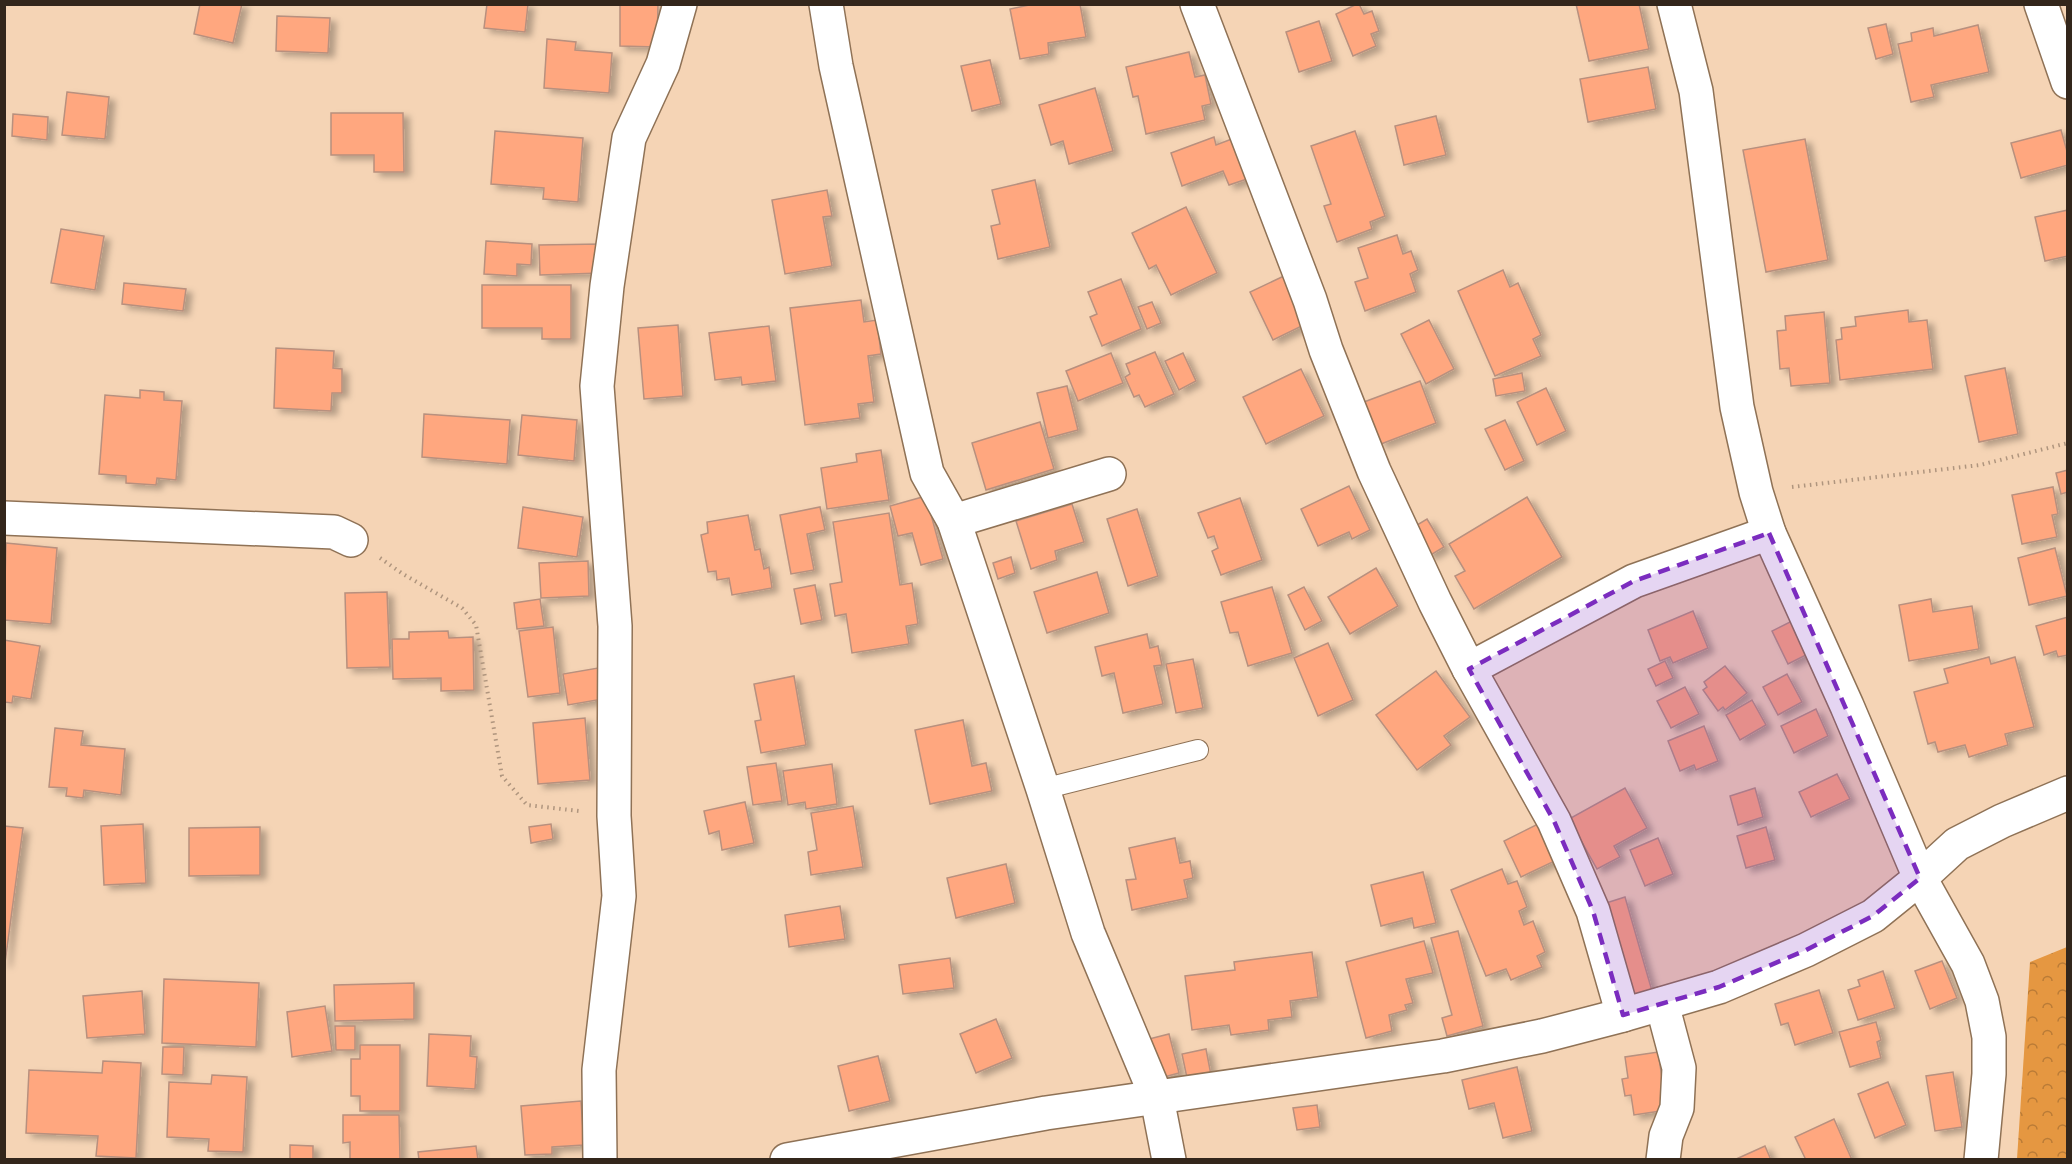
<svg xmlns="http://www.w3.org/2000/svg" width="2072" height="1164" font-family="'Noto Sans',sans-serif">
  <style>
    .forest { fill: url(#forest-crowns) }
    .building { fill: #ffa77f; stroke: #b8907e; stroke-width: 1.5; filter: url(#shadow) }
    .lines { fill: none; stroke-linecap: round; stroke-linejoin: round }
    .service-casing { stroke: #8f7256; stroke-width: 22 }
    .minor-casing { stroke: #8f7256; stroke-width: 36 }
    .path { stroke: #af957e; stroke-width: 4; stroke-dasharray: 1.5 4.5; stroke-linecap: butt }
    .service { stroke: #fff; stroke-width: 20 }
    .minor { stroke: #fff; stroke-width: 33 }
    .marked { fill: #7b2cbf; fill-opacity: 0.2; stroke: #7b2cbf; stroke-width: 4.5; stroke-dasharray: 12 8; stroke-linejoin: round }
  </style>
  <defs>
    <pattern id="forest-crowns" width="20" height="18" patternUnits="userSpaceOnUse" patternTransform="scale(1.5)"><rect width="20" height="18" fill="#e59741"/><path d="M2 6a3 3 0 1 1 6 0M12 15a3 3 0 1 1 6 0" fill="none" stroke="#ba7b36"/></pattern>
    <filter id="shadow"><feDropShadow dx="6" dy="4" stdDeviation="3" flood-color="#0004"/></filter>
  </defs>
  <rect width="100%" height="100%" fill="#f5d4b5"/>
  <!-- forest -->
  <path class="forest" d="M 2067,947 L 2067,1159 L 2017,1159 L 2030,962 Z"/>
  <!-- building -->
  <g class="building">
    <path d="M 200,4 L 242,4 L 233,43 L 194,34 Z"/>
    <path d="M 487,4 L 528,4 L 525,32 L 484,28 Z"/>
    <path d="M 620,4 L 658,4 L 657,47 L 620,46 Z"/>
    <path d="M 1034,4 L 1080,4 L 1086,37 L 1048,43 L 1049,54 L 1020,59 L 1010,9 Z"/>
    <path d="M 1357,4 L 1359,4 L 1364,14 L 1372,11 L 1379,31 L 1371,34 L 1376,46 L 1353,56 L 1336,14 Z"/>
    <path d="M 1576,4 L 1639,4 L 1649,49 L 1589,61 Z"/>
    <path d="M 277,16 L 330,18 L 328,53 L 276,51 Z"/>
    <path d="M 1319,21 L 1332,61 L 1299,72 L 1286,32 Z"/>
    <path d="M 1886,24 L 1893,54 L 1876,59 L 1868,28 Z"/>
    <path d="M 1978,25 L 1989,72 L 1931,85 L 1934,97 L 1911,102 L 1898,44 L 1912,41 L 1911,33 L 1933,28 L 1934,36 Z"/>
    <path d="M 547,39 L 576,42 L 575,50 L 612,53 L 609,93 L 544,88 Z"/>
    <path d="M 1189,52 L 1195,77 L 1205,75 L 1211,104 L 1202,106 L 1205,120 L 1146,134 L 1138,96 L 1133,97 L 1126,67 Z"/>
    <path d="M 990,60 L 1001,104 L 972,111 L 961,66 Z"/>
    <path d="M 1648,67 L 1656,109 L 1588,122 L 1580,79 Z"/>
    <path d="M 1095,88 L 1113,151 L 1069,164 L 1063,141 L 1051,145 L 1039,105 Z"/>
    <path d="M 67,92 L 109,97 L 105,139 L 62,135 Z"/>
    <path d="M 331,113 L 403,113 L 404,172 L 374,172 L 374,155 L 331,155 Z"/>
    <path d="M 13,114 L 48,117 L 47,140 L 12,136 Z"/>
    <path d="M 1436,116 L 1446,155 L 1404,165 L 1395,126 Z"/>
    <path d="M 2061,130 L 2068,155 L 2068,165 L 2021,178 L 2011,143 Z"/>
    <path d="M 495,131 L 583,138 L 578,202 L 543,199 L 544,188 L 491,184 Z"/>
    <path d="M 1355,131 L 1385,216 L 1370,222 L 1372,229 L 1337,242 L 1324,206 L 1331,204 L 1311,146 Z"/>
    <path d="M 1214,137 L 1216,145 L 1237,137 L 1247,179 L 1229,185 L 1223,171 L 1182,186 L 1171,153 Z"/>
    <path d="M 1805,139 L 1828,260 L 1766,272 L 1743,150 Z"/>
    <path d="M 1035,180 L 1050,247 L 998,259 L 991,226 L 1000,224 L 992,190 Z"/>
    <path d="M 827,190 L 832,216 L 823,217 L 832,266 L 785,274 L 772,200 Z"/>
    <path d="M 1186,207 L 1217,273 L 1171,295 L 1156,265 L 1149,269 L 1132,233 Z"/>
    <path d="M 2068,210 L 2068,256 L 2045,261 L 2035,217 Z"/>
    <path d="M 61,229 L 104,236 L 95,290 L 51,283 Z"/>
    <path d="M 1397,235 L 1403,254 L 1411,251 L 1418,270 L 1410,274 L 1416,292 L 1365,311 L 1355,282 L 1368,278 L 1358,248 Z"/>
    <path d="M 486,241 L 532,244 L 531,265 L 517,264 L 517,276 L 484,274 Z"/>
    <path d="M 601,244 L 601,273 L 540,275 L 539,245 Z"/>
    <path d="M 1503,270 L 1510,287 L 1518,283 L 1541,335 L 1533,339 L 1541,356 L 1495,376 L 1458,291 Z"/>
    <path d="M 1286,275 L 1308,323 L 1273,340 L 1250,292 Z"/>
    <path d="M 1121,279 L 1141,329 L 1102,346 L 1090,317 L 1097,314 L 1088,292 Z"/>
    <path d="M 124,283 L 186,289 L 183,311 L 122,304 Z"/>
    <path d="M 482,285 L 571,285 L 571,339 L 542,339 L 542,328 L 482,328 Z"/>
    <path d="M 861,300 L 864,322 L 877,320 L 881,354 L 868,356 L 874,402 L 858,404 L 860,418 L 805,425 L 790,308 Z"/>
    <path d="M 1152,302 L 1161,323 L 1147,329 L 1138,307 Z"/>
    <path d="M 1908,310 L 1909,322 L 1927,320 L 1933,369 L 1840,380 L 1836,340 L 1842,339 L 1841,328 L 1856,326 L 1855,317 Z"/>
    <path d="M 1824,312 L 1830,383 L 1791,386 L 1789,368 L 1780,369 L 1777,331 L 1786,330 L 1785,316 Z"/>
    <path d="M 1429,320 L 1454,369 L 1426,384 L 1401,334 Z"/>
    <path d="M 678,325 L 683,396 L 644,399 L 638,328 Z"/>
    <path d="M 769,326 L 776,381 L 742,385 L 741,377 L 715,380 L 709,333 Z"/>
    <path d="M 276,348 L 334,351 L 333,368 L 342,369 L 342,393 L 332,393 L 331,411 L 274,408 Z"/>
    <path d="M 1155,352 L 1174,394 L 1145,407 L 1139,395 L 1134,397 L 1125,377 L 1130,374 L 1126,364 Z"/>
    <path d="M 1111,353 L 1123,383 L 1078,401 L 1066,371 Z"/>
    <path d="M 1183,353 L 1196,381 L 1179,390 L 1165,361 Z"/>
    <path d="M 2005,368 L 2018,434 L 1979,442 L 1965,376 Z"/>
    <path d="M 1301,369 L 1324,416 L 1266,444 L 1243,397 Z"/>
    <path d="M 1522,373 L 1525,391 L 1496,396 L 1493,379 Z"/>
    <path d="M 1420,381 L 1436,423 L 1381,444 L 1364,402 Z"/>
    <path d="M 1067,386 L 1078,430 L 1048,438 L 1037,393 Z"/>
    <path d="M 1546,388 L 1566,431 L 1537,445 L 1517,402 Z"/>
    <path d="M 140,390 L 164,392 L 164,400 L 182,401 L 176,480 L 157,478 L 156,485 L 126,483 L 126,476 L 99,474 L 105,395 L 140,398 Z"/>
    <path d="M 424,414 L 510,420 L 507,464 L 422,457 Z"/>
    <path d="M 522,415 L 577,420 L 574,461 L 518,455 Z"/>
    <path d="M 1505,420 L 1524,461 L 1505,470 L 1485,429 Z"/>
    <path d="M 1040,422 L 1054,469 L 986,490 L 972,443 Z"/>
    <path d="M 881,450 L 889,500 L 827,509 L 821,468 L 857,462 L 856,454 Z"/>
    <path d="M 2068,470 L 2068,492 L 2061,494 L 2056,473 Z"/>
    <path d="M 1349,486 L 1370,530 L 1352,539 L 1349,532 L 1318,546 L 1301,509 Z"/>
    <path d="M 2053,487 L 2058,514 L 2052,515 L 2057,537 L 2022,544 L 2012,495 Z"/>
    <path d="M 926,496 L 943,559 L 921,565 L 912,533 L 898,536 L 890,506 Z"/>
    <path d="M 1527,497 L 1562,557 L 1474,609 L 1455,576 L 1465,571 L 1449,544 Z"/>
    <path d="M 1240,498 L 1262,560 L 1221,575 L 1212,551 L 1218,548 L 1214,536 L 1208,538 L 1198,513 Z"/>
    <path d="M 1072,504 L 1084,542 L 1055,551 L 1057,560 L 1031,569 L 1016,521 Z"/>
    <path d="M 523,507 L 583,517 L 577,557 L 518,548 Z"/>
    <path d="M 820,507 L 825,530 L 807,534 L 814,570 L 791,574 L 780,515 Z"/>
    <path d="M 1137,509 L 1158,576 L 1128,586 L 1107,519 Z"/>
    <path d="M 889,513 L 900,585 L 912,583 L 918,624 L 906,626 L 909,644 L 852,653 L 846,614 L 835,616 L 830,584 L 842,582 L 833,522 Z"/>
    <path d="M 748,515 L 755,550 L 760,549 L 764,569 L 769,567 L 772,588 L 732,595 L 729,578 L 717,580 L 716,571 L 708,572 L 701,535 L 708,533 L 707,522 Z"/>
    <path d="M 1427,519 L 1444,547 L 1429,556 L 1412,528 Z"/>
    <path d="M 6,543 L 57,548 L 51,624 L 4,620 Z"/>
    <path d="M 2055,548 L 2067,596 L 2029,605 L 2018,558 Z"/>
    <path d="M 1011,557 L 1015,573 L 998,579 L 993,563 Z"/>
    <path d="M 588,561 L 589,596 L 541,598 L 539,563 Z"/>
    <path d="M 1376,568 L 1398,606 L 1350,634 L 1328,597 Z"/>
    <path d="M 1097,572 L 1109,613 L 1047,633 L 1034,592 Z"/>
    <path d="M 815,585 L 822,620 L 801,624 L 794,589 Z"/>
    <path d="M 1272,587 L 1292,653 L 1248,666 L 1238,632 L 1230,633 L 1221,602 Z"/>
    <path d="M 1304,587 L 1322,621 L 1305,630 L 1288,595 Z"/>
    <path d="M 387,592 L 390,667 L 347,668 L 345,593 Z"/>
    <path d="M 540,599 L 544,626 L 517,629 L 514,603 Z"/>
    <path d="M 1931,599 L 1933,612 L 1972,606 L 1979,649 L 1909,661 L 1899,605 Z"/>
    <path d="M 1693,611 L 1708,648 L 1673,663 L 1670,657 L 1660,661 L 1648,630 Z"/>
    <path d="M 2068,617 L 2068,655 L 2058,657 L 2056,651 L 2044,655 L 2036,626 Z"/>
    <path d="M 1792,621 L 1808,654 L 1788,664 L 1772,631 Z"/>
    <path d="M 553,627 L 560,693 L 528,697 L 519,631 Z"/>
    <path d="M 448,631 L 449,638 L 473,637 L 474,690 L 441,691 L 441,678 L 393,679 L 392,639 L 409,639 L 409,632 Z"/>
    <path d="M 1147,634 L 1150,648 L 1158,646 L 1162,665 L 1154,666 L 1163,704 L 1123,713 L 1114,673 L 1102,676 L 1095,647 Z"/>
    <path d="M 4,640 L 40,646 L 31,699 L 13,696 L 12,703 L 4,702 Z"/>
    <path d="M 1328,643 L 1353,700 L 1318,716 L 1294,658 Z"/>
    <path d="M 1989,657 L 1991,664 L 2015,657 L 2034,727 L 2005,734 L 2008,745 L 1969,757 L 1965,745 L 1938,752 L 1935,742 L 1928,744 L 1914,692 L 1948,683 L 1944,669 Z"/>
    <path d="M 1193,659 L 1203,708 L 1176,713 L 1166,664 Z"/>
    <path d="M 1665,661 L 1673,678 L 1656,686 L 1648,669 Z"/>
    <path d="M 1725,666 L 1747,693 L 1725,710 L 1723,707 L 1718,711 L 1703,690 L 1707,687 L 1704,682 Z"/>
    <path d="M 598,668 L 603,699 L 568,705 L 563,674 Z"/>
    <path d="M 1436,671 L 1470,717 L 1444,736 L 1451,745 L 1417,770 L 1376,715 Z"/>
    <path d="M 1787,674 L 1802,702 L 1778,715 L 1763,687 Z"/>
    <path d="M 794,676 L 806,745 L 761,753 L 755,721 L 761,720 L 754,684 Z"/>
    <path d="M 1685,687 L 1699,714 L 1671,728 L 1657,701 Z"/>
    <path d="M 1752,700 L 1766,725 L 1740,740 L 1726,715 Z"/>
    <path d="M 1816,709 L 1828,736 L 1794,753 L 1781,726 Z"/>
    <path d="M 585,718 L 590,780 L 538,784 L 533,723 Z"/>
    <path d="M 963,720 L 972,766 L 986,763 L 992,791 L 930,804 L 915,730 Z"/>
    <path d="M 1704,726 L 1718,761 L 1696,770 L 1694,765 L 1680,771 L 1668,741 Z"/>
    <path d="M 55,728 L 83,731 L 81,745 L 125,749 L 121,795 L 84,790 L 83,798 L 66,796 L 67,788 L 49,787 Z"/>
    <path d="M 776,763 L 782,801 L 753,805 L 747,767 Z"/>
    <path d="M 832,764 L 837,804 L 806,809 L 805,802 L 788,805 L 783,771 Z"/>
    <path d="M 1837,774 L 1850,799 L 1811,817 L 1799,792 Z"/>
    <path d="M 1625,788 L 1647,828 L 1614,846 L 1620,857 L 1597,869 L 1569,819 Z"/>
    <path d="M 1755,788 L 1763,817 L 1738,825 L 1730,796 Z"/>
    <path d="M 745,802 L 754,843 L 722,850 L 719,831 L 709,834 L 704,811 Z"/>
    <path d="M 853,806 L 863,867 L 811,875 L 808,852 L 817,850 L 811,813 Z"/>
    <path d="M 1542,822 L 1559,859 L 1521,877 L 1504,841 Z"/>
    <path d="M 143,824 L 146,883 L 104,885 L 101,826 Z"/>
    <path d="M 551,824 L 553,839 L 531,843 L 529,827 Z"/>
    <path d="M 4,826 L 23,828 L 5,963 L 4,963 Z"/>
    <path d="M 260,827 L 260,875 L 189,876 L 189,828 Z"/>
    <path d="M 1766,827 L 1775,860 L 1746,868 L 1737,836 Z"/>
    <path d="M 1175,838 L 1180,863 L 1190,861 L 1193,878 L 1184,880 L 1188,898 L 1132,910 L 1126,880 L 1136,879 L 1129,848 Z"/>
    <path d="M 1658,838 L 1673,874 L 1645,886 L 1630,850 Z"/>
    <path d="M 1006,864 L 1015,903 L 956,918 L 947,878 Z"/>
    <path d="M 1502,869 L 1508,884 L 1517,881 L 1527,907 L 1519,911 L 1524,925 L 1533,921 L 1545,952 L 1537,956 L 1542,967 L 1511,980 L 1506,969 L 1486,976 L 1451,890 Z"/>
    <path d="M 1423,872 L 1436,923 L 1414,928 L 1412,918 L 1381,926 L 1371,885 Z"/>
    <path d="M 1625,897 L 1652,991 L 1631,997 L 1603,904 Z"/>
    <path d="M 840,906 L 845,939 L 789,947 L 785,915 Z"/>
    <path d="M 1458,931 L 1483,1026 L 1447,1036 L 1442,1018 L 1452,1015 L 1431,938 Z"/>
    <path d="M 1424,941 L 1433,973 L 1406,979 L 1413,1003 L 1405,1005 L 1407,1010 L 1389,1015 L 1392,1031 L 1366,1038 L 1346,962 Z"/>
    <path d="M 1312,952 L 1318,997 L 1290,1001 L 1292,1017 L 1268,1020 L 1269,1030 L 1231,1035 L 1229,1025 L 1192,1030 L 1185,976 L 1235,970 L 1234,962 Z"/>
    <path d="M 950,958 L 954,988 L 903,994 L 899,965 Z"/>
    <path d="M 1942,961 L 1957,998 L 1930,1009 L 1915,971 Z"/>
    <path d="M 1883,971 L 1895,1008 L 1858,1020 L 1848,990 L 1860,986 L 1858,980 Z"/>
    <path d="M 164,979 L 259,983 L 256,1047 L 162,1043 Z"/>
    <path d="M 414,983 L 414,1019 L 335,1021 L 334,985 Z"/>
    <path d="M 1819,990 L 1833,1033 L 1795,1045 L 1788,1023 L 1781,1025 L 1775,1004 Z"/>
    <path d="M 142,991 L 145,1034 L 87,1038 L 83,996 Z"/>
    <path d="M 325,1006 L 332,1051 L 292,1057 L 287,1012 Z"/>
    <path d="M 996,1019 L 1012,1058 L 976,1073 L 960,1034 Z"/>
    <path d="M 1876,1022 L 1881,1040 L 1877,1042 L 1881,1058 L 1850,1067 L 1839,1032 Z"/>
    <path d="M 335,1026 L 355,1026 L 355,1050 L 336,1050 Z"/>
    <path d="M 429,1034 L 471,1036 L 470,1056 L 477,1057 L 475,1089 L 427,1086 Z"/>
    <path d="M 1169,1034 L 1179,1073 L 1160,1078 L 1149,1039 Z"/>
    <path d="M 360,1045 L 400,1045 L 400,1111 L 360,1111 L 360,1096 L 351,1096 L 351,1059 L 360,1059 Z"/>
    <path d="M 163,1047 L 184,1047 L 183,1075 L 162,1074 Z"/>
    <path d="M 1206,1049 L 1211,1075 L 1187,1078 L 1182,1054 Z"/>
    <path d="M 1658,1052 L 1667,1110 L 1634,1115 L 1631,1095 L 1625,1096 L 1622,1079 L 1628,1078 L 1625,1057 Z"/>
    <path d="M 878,1056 L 890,1101 L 849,1111 L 838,1066 Z"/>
    <path d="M 103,1061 L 141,1063 L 136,1158 L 96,1156 L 98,1136 L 26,1133 L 29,1070 L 102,1073 Z"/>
    <path d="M 1517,1067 L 1532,1131 L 1503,1138 L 1494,1103 L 1469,1109 L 1462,1080 Z"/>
    <path d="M 1953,1072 L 1962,1127 L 1935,1131 L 1926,1076 Z"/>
    <path d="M 212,1075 L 247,1077 L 243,1152 L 208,1151 L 209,1139 L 167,1137 L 169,1082 L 211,1084 Z"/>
    <path d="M 1888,1082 L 1906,1125 L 1875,1138 L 1858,1094 Z"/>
    <path d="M 581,1101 L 584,1145 L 552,1147 L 552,1154 L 525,1155 L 521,1106 Z"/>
    <path d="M 1317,1105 L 1320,1127 L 1297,1130 L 1293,1108 Z"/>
    <path d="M 343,1115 L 399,1115 L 400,1160 L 350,1160 L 350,1142 L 343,1143 Z"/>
    <path d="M 1834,1119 L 1852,1160 L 1806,1160 L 1795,1137 Z"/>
    <path d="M 290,1145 L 313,1146 L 313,1160 L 290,1160 Z"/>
    <path d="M 476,1146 L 478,1160 L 419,1160 L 418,1152 Z"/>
    <path d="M 1765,1146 L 1771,1160 L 1734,1160 Z"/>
  </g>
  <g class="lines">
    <defs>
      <path id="service" d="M 1043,789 L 1198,750"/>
      <g id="minor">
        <path d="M 826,4 L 836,66 L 927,473 L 954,521 L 1043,789 L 1088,933 L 1157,1098 L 1169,1160"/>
        <path d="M 1197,4 L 1310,300 L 1326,350 L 1374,471 L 1435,602 L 1469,669 L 1554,821 L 1593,911 L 1623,1015"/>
        <path d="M 1674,4 L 1696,91 L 1737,407 L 1756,492 L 1769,533 L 1847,706 L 1920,878 L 1968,964 L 1982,1001 L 1989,1037 L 1989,1074 L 1981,1160"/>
        <path d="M 2041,4 L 2068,82"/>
        <path d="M 4,518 L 334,532 L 351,540"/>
        <path d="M 954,521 L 1109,474"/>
        <path d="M 1469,669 L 1634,581 L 1769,533"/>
        <path d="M 1662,1004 L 1679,1068 L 1677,1108 L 1666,1136 L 1663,1160"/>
        <path d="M 600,1160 L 599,1070 L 619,896 L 614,816 L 615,626 L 597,386 L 607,286 L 629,138 L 663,64 L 680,4"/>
        <path d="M 787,1160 L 1046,1113 L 1443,1056 L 1542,1036 L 1623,1015 L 1719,987 L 1806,950 L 1873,916 L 1920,878 L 1957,844 L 2002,821 L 2068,793"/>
      </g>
    </defs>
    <!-- service casing -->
    <use href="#service" class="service-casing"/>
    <!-- minor casing -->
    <use href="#minor" class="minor-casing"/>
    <!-- path -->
    <g class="path">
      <path d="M 1792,487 L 1980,465 L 2068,443"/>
      <path d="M 380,558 L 403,574 L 462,608 L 476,625 L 502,776 L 527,805 L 579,811"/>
    </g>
    <!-- service -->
    <use href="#service" class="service"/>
    <!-- minor -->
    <use href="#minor" class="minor"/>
  </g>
  <!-- marked area -->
  <path class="marked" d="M 1769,533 L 1920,878 L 1873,916 L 1806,950 L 1719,987 L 1623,1015 L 1593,911 L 1554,821 L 1469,669 L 1634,581 Z"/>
  <!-- border -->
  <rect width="2072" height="1164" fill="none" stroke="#33261b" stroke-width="12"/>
</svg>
